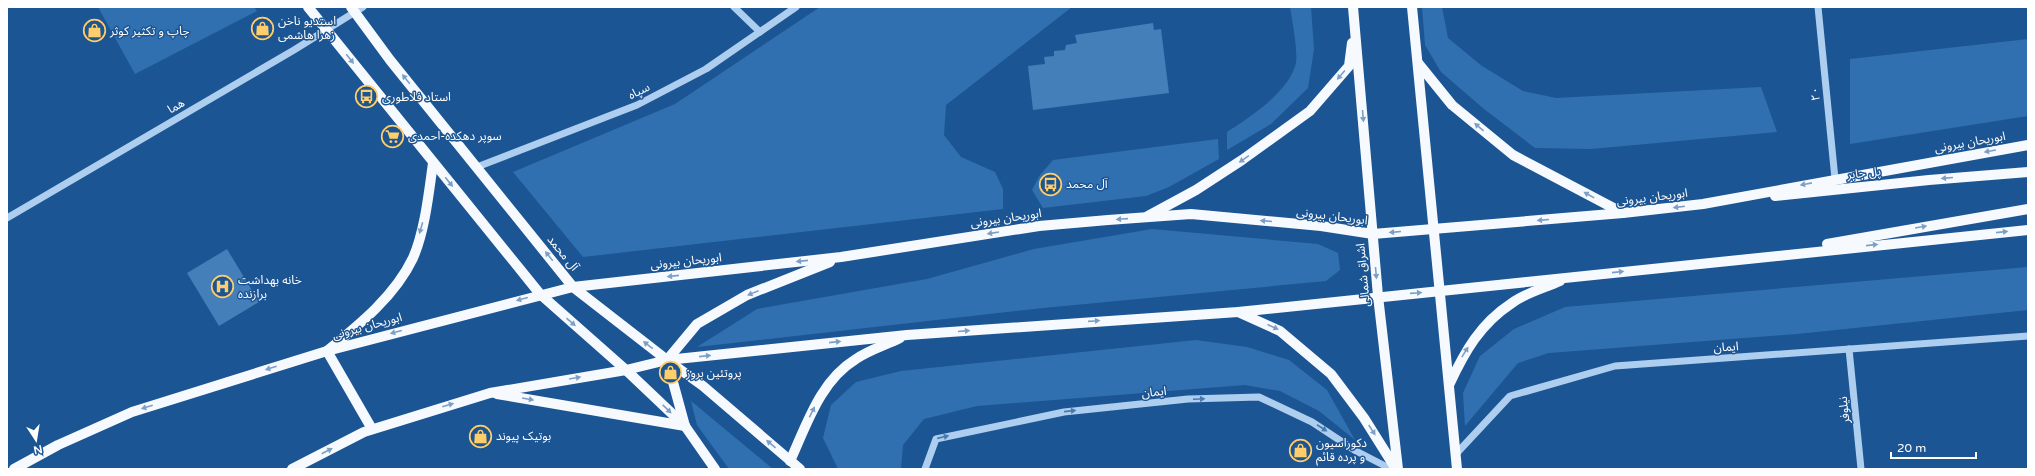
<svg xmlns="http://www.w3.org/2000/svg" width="2035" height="476" font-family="'Varela Round','Noto Sans Arabic',sans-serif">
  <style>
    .green { fill: #3070b1 }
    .building { fill: #447fba }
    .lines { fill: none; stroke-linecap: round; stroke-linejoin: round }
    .minor { stroke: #aeceef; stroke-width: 7 }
    .major { stroke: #f6faff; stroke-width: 10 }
    .oneway { fill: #7e9fc4 }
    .oneway2 { fill: #4879af }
    .labels { text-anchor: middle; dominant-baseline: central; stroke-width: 3; stroke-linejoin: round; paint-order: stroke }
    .poi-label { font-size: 12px; fill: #fff; stroke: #1c5593; text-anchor: start }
    .street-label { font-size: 12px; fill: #fff; stroke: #1c5593 }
  </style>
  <rect width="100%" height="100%" fill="#1c5593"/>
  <!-- green -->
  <g class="green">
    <path d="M 98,7 L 254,7 L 257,11 L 135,74 Z"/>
    <path d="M 820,7 L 1072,7 L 946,105 L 944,135 L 961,157 L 995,172 L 1003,189 L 1003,209 L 583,257 L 513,172 L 675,104 Z"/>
    <path d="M 1290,7 L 1311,7 L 1314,49 L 1308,88 L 1271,124 L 1227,150 L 1227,132 C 1250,117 1289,92 1296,63 C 1298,51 1292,19 1290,7 Z"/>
    <path d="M 1422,7 L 1442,7 L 1448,38 L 1482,66 L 1523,91 L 1556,98 L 1761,87 L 1777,132 L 1591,149 L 1535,148 L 1484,109 L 1441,72 L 1425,45 Z"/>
    <path d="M 2028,39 L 2028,116 L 1850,144 L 1850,59 Z"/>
    <path d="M 1218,139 L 1219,159 L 1169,187 L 1146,196 L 1043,208 L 1032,190 L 1040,175 L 1053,160 Z"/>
    <path d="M 1152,229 L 1318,244 L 1338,253 L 1340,270 L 1326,281 L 1043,308 L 697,347 L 757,309 L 927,279 L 1034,249 Z"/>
    <path d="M 2028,267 L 2028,310 L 1797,334 L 1549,353 L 1518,363 L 1465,426 L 1463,393 L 1480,356 L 1514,329 L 1565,307 Z"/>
    <path d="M 1196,340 L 1247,347 L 1289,360 L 1327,390 L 1355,440 L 1319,411 L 1280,391 L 1245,385 L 977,406 L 924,419 L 903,445 L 901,469 L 838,469 L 823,438 L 831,405 L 856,382 L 901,371 Z"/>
    <path d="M 691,401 L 773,469 L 729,469 L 697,425 Z"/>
  </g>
  <!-- building -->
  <g class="building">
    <path d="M 1153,23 L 1154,30 L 1161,29 L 1169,93 L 1033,110 L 1028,66 L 1045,64 L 1044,57 L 1054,56 L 1054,51 L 1065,50 L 1066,45 L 1077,43 L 1075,35 Z"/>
    <path d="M 227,249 L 259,302 L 219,326 L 187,273 Z"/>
  </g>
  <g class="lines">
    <!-- minor -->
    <g class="minor">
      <path d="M 734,7 L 760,32"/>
      <path d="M 1818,7 L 1835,179"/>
      <path d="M 477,167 L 637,105 L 706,69 L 796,7"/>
      <path d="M 7,218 L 294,50 L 363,7"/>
      <path d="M 1849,349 L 1861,469"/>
      <path d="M 1455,455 L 1510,396 L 1615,366 L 2028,336"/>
      <path d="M 925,469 L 936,439 L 1064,412 L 1188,399 L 1259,397 L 1312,422 L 1356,451 L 1391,469"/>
    </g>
    <!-- major -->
    <g class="major">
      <path d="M 308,7 L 540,294 L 626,370 L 685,426 L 715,469"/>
      <path d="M 351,7 L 390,60 L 573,287 L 667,360 L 703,386 L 800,469"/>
      <path d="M 1353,7 L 1378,296 L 1398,469"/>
      <path d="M 1412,7 L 1457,469"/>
      <path d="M 1418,63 L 1452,105 L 1513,155 L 1623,213"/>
      <path d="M 1775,196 L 1929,180 L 2028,172"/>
      <path d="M 1148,216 L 1196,190 L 1242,160 L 1310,111 L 1349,66 L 1352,43"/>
      <path d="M 1827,244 L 2028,209"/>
      <path d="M 1238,312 L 1280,331 L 1331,374 L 1364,418 L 1396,469"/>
      <path d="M 667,360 L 697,324 L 747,295 L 830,262"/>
      <path d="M 667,360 L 685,426"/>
      <path d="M 1449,385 C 1465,351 1480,324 1512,303 C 1525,293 1545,288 1560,281"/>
      <path d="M 497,394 L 685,426"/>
      <path d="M 372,429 L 327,351 C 359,325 395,296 413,258 C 425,231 429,191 433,163"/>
      <path d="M 790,461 C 807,424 820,381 856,359 C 869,350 886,345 900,338"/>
      <path d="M 14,469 L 58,445 L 132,412 L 327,351 L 573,287 L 841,257 L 1039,226 L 1108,220 L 1191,214 L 1321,226 L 1373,234 L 1623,213 L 1703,204 L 2028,145"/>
      <path d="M 292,469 L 364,432 L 490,393 L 626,370 L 667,360 L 907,335 L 1238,312 L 2028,230"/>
    </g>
  </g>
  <!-- one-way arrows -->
  <defs><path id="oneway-solid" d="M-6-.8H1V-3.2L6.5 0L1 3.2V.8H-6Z"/></defs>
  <g class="oneway">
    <use href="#oneway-solid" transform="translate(350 59) rotate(52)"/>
    <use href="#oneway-solid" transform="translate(1341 75) rotate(130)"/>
    <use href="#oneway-solid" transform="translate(406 79) rotate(-129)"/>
    <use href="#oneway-solid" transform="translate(1363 116) rotate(85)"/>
    <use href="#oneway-solid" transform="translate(1479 127) rotate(-140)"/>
    <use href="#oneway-solid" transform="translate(1990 151) rotate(170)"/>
    <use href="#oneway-solid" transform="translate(1244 159) rotate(145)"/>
    <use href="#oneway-solid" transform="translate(1947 178) rotate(175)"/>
    <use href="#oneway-solid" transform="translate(449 182) rotate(51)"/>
    <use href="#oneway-solid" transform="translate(1806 184) rotate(169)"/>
    <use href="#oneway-solid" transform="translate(1589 195) rotate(-151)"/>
    <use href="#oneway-solid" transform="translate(1679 207) rotate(173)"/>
    <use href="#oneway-solid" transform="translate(1122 219) rotate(176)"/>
    <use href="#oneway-solid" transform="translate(1543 220) rotate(175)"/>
    <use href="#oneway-solid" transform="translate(1266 221) rotate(-175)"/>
    <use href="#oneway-solid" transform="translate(1921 227) rotate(-10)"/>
    <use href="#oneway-solid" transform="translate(421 228) rotate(106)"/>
    <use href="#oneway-solid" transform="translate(1395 232) rotate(175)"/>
    <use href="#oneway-solid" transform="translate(2002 232) rotate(-6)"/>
    <use href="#oneway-solid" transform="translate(993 233) rotate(171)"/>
    <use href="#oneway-solid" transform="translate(1872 245) rotate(-6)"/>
    <use href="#oneway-solid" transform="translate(549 256) rotate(-129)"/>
    <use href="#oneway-solid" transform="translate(802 261) rotate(174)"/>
    <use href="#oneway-solid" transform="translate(1618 272) rotate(-6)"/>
    <use href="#oneway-solid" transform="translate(1376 273) rotate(85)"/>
    <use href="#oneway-solid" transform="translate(673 276) rotate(174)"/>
    <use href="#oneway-solid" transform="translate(753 293) rotate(158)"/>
    <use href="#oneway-solid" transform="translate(1416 293) rotate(-4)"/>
    <use href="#oneway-solid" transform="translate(522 299) rotate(165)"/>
    <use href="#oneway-solid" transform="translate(1094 321) rotate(-4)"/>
    <use href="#oneway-solid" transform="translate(571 322) rotate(41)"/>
    <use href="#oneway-solid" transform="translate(1273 327) rotate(24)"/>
    <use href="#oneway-solid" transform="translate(964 331) rotate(-5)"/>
    <use href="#oneway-solid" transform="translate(396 332) rotate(165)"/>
    <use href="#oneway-solid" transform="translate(835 342) rotate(-6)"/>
    <use href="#oneway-solid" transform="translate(648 345) rotate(-142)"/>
    <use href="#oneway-solid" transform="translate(1465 352) rotate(-58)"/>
    <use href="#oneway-solid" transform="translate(705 356) rotate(-6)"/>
    <use href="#oneway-solid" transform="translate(271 368) rotate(163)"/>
    <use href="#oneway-solid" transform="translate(575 378) rotate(-10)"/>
    <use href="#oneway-solid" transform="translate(528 399) rotate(10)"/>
    <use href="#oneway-solid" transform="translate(448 405) rotate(-16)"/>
    <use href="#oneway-solid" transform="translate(147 407) rotate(163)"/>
    <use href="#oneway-solid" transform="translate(667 409) rotate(44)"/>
    <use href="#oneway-solid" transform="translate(812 412) rotate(-64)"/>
    <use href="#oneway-solid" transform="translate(1372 430) rotate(57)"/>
    <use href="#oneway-solid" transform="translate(771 444) rotate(-140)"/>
    <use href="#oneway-solid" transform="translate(327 451) rotate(-27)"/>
  </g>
  <g class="oneway2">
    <use href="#oneway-solid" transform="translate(1199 399) rotate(-2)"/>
    <use href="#oneway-solid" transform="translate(1070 411) rotate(-6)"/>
    <use href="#oneway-solid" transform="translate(1322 428) rotate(33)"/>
    <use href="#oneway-solid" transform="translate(943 437) rotate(-13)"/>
  </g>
  <!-- icons -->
  <defs>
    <symbol id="shop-ring" viewBox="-11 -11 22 22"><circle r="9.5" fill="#1c5593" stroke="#ffce6c" stroke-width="1.5"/><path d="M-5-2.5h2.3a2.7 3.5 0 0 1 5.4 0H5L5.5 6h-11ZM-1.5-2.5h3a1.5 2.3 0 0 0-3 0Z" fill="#ffce6c"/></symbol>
    <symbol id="bus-ring" viewBox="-11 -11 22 22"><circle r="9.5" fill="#1c5593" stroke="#ffce6c" stroke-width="1.5"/><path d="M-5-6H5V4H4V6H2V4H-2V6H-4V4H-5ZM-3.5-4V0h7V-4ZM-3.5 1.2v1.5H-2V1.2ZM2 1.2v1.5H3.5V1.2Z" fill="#ffce6c"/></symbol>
    <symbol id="supermarket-ring" viewBox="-11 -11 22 22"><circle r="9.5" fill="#1c5593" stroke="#ffce6c" stroke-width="1.5"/><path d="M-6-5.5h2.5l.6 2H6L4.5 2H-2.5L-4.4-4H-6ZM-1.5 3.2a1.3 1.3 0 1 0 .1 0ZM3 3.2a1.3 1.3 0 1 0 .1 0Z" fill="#ffce6c"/></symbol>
    <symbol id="hospital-ring" viewBox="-11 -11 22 22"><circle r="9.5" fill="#1c5593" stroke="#ffce6c" stroke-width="1.5"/><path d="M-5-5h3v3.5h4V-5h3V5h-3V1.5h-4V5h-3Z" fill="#ffce6c"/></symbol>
  </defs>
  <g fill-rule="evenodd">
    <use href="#shop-ring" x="250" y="16" width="25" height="25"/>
    <use href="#shop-ring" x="82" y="18" width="25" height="25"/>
    <use href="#bus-ring" x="354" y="84" width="25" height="25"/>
    <use href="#supermarket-ring" x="380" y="124" width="25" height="25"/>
    <use href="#bus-ring" x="1038" y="172" width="25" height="25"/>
    <use href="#hospital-ring" x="210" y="274" width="25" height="25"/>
    <use href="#shop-ring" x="658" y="360" width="25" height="25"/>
    <use href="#shop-ring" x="468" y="424" width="25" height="25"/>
    <use href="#shop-ring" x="1288" y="438" width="25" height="25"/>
  </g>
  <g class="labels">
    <!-- poi labels -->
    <g class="poi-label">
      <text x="278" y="21">استدیو ناخن<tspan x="278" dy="14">زهرا هاشمی</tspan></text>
      <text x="110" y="31">چاپ و تکثیر کوثر</text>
      <text x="382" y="97">استاد فلاطوری</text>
      <text x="408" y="136">سوپر دهکده-احمدی</text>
      <text x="1066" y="184">آل محمد</text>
      <text x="238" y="280">خانه بهداشت<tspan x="238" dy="14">برازنده</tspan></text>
      <text x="686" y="373">پروتئین بروز</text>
      <text x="496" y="436">بوتیک پیوند</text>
      <text x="1316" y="443">دکوراسیون<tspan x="1316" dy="14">و پرده قائم</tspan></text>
    </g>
    <!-- street labels -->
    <g class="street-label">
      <text transform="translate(639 91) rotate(-26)">سپاه</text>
      <text transform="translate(1815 94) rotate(-96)">۲۰</text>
      <text transform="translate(176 106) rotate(-30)">هما</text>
      <text transform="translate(1970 142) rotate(-10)">ابوریحان بیرونی</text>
      <text transform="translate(1864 173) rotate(-6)">پل جابر</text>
      <text transform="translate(1652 197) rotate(-7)">ابوریحان بیرونی</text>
      <text transform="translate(1332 216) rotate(7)">ابوریحان بیرونی</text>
      <text transform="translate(1006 218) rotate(-8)">ابوریحان بیرونی</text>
      <text transform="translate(563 253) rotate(51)">آل محمد</text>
      <text transform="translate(686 261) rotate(-6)">ابوریحان بیرونی</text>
      <text transform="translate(1363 275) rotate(-95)">اشراق شمالی</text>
      <text transform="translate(367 326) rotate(-15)">ابوریحان بیرونی</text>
      <text transform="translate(1726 347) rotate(-4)">ایمان</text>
      <text transform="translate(1154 392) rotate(-6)">ایمان</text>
      <text transform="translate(1844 410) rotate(-96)">نیلوفر</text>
    </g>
  </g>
  <!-- border -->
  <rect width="2035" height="476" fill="none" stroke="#ffffff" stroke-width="16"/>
  <!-- north arrow -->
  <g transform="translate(36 440) rotate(168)" stroke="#1c5593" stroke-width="3" paint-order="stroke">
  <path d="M0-3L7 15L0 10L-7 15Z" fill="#ffffff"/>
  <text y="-6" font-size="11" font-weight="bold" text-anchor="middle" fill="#ffffff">N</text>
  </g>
  <!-- scale -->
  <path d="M1891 452v6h85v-6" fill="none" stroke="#ffffff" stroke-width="2"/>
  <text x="1897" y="452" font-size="12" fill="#ffffff" stroke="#1c5593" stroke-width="3" paint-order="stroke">20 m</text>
</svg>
